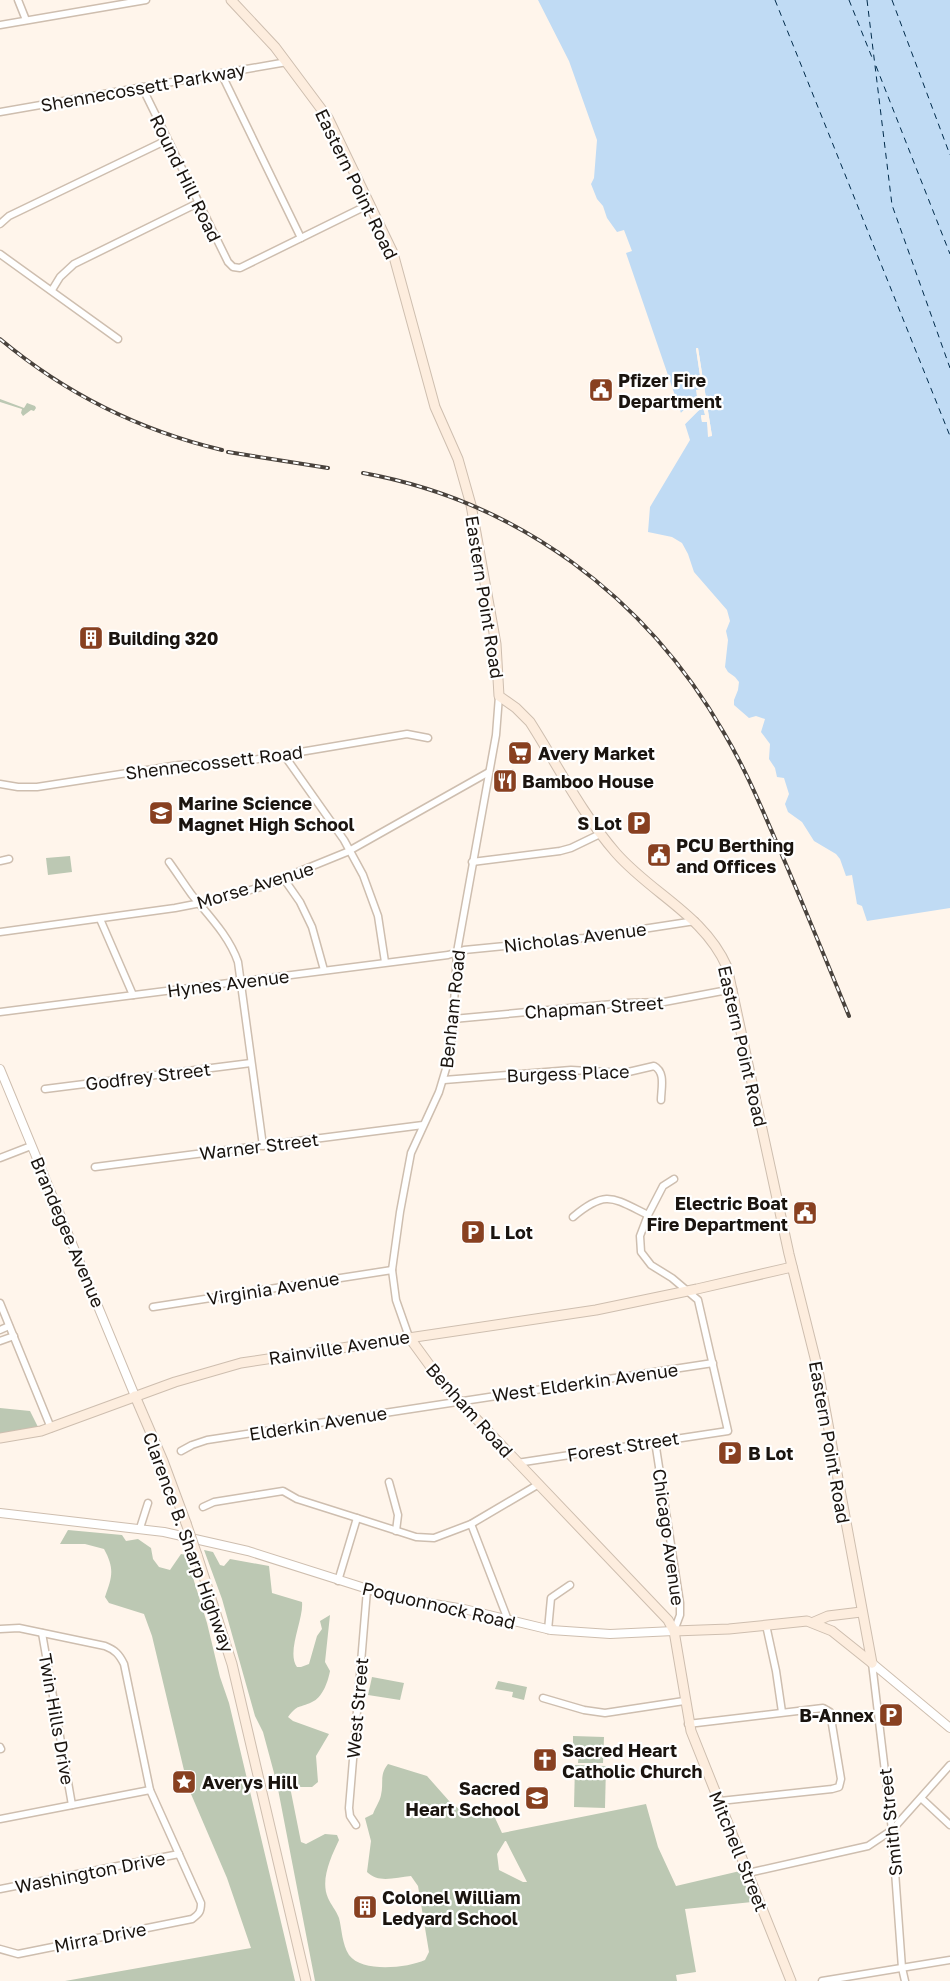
<svg xmlns="http://www.w3.org/2000/svg" width="950" height="1981" font-family="'Golos Text',sans-serif">
  <style>
    .green { fill: #bcc8b3; fill-rule: evenodd }
    .water { fill: #c0dbf4 }
    .pier { fill: #fff5eb }
    .lines { fill: none; stroke-linecap: round; stroke-linejoin: round }
    .ferry { stroke: #002b4b; stroke-width: 1; stroke-dasharray: 6 5; stroke-linecap: butt }
    .minor-casing { stroke: #cebeaf; stroke-width: 9 }
    .tertiary-casing { stroke: #cebeaf; stroke-width: 10 }
    .secondary-casing { stroke: #cebeaf; stroke-width: 11 }
    .minor { stroke: #fff; stroke-width: 6 }
    .tertiary { stroke: #fff; stroke-width: 8 }
    .secondary { stroke: #fdedde; stroke-width: 9 }
    .rail-casing { stroke: #49423c; stroke-width: 4 }
    .rail { stroke: #fff; stroke-width: 2; stroke-dasharray: 5.5; stroke-linecap: butt }
    .secondary-bridge-casing { stroke: #cebeaf; stroke-width: 11; stroke-linecap: butt }
    .secondary-bridge { stroke: #fdedde; stroke-width: 9 }
    .labels { text-anchor: middle; dominant-baseline: central; stroke-width: 4.5; stroke-linejoin: round; paint-order: stroke }
    .street-label { font-size: 18px; fill: #1a140f; stroke: #fff }
    .poi-label { font-size: 18px; font-weight: bold; fill: #1a140f; stroke: #fff; text-anchor: start }
  </style>
  <rect width="100%" height="100%" fill="#fff5eb"/>
  <!-- green -->
  <g class="green">
    <path d="M 0,399 L 24,408 L 27,403 L 35,406 L 36,408 L 34,411 L 31,410 L 23,416 L 21,413 L 22,409 L 0,402 Z"/>
    <path d="M 70,856 L 72,872 L 48,875 L 46,858 Z"/>
    <path d="M 0,1408 L 30,1411 L 38,1427 L 0,1434 Z"/>
    <path d="M 68,1530 L 122,1535 L 126,1541 L 138,1539 L 151,1548 L 153,1559 L 159,1567 L 170,1570 L 181,1554 L 186,1555 L 207,1623 L 220,1677 L 229,1703 L 295,1981 L 65,1981 L 251,1948 L 227,1878 L 188,1787 L 152,1636 L 144,1614 L 109,1603 L 105,1597 C 112,1577 115,1569 104,1549 L 85,1544 L 60,1544 Z"/>
    <path d="M 204,1550 L 213,1552 L 220,1565 L 224,1566 L 230,1559 L 269,1566 L 272,1593 L 302,1602 C 304,1619 286,1652 297,1667 L 301,1667 L 309,1664 L 317,1636 L 322,1629 L 320,1621 L 330,1615 L 325,1662 L 330,1671 C 328,1682 322,1698 312,1702 C 298,1709 299,1703 288,1717 L 293,1721 L 329,1734 L 316,1756 L 318,1782 L 312,1787 L 290,1787 L 301,1842 L 306,1844 L 325,1834 L 337,1835 L 339,1840 C 331,1857 320,1880 328,1898 C 331,1905 336,1910 339,1918 C 342,1930 342,1944 349,1955 C 362,1973 407,1968 425,1960 L 429,1952 L 418,1886 L 411,1876 C 396,1877 379,1884 367,1872 L 371,1841 L 365,1818 L 373,1814 C 375,1808 380,1801 381,1795 C 384,1783 379,1775 388,1764 L 427,1776 L 450,1802 L 459,1809 L 470,1811 L 490,1807 L 502,1833 L 646,1804 L 658,1847 L 676,1886 L 740,1871 L 752,1902 L 685,1909 L 696,1972 L 676,1975 L 677,1981 L 315,1981 L 277,1784 L 263,1732 L 255,1716 L 222,1599 ZM 505,1841 L 506,1841 L 527,1882 L 523,1882 L 499,1870 L 497,1854 Z"/>
    <path d="M 372,1677 L 404,1683 L 400,1700 L 368,1695 Z"/>
    <path d="M 498,1681 L 527,1687 L 524,1700 L 512,1697 L 513,1692 L 495,1689 Z"/>
    <path d="M 573,1736 L 604,1737 L 603,1763 L 578,1763 L 579,1748 L 573,1748 Z"/>
    <path d="M 575,1765 L 606,1766 L 605,1808 L 574,1807 Z"/>
  </g>
  <!-- water -->
  <path class="water" d="M 538,0 L 950,0 L 950,908 L 867,921 L 862,906 L 857,904 L 852,875 L 846,876 L 840,859 L 836,854 L 814,841 L 802,822 L 788,812 L 785,804 L 789,794 L 784,778 L 777,777 L 775,768 L 769,759 L 770,744 L 761,732 L 765,719 L 756,716 L 749,718 L 734,705 L 734,700 L 738,690 L 739,682 L 735,677 L 728,672 L 725,667 L 728,640 L 726,631 L 730,621 L 727,610 L 694,572 L 688,554 L 682,543 L 672,537 L 648,532 L 650,507 L 690,440 L 685,424 L 700,409 L 704,408 L 705,415 L 701,416 L 702,422 L 707,421 L 709,433 L 712,436 L 698,348 L 696,349 L 702,389 L 697,390 L 697,397 L 681,413 L 626,253 L 632,251 L 624,230 L 617,232 L 607,218 L 603,206 L 597,199 L 591,184 L 594,178 L 597,140 L 569,61 Z"/>
  <!-- pier -->
  <path class="pier" d="M 696,348 L 698,348 L 712,436 L 708,437 L 707,422 L 702,422 L 701,415 L 705,415 L 703,408 L 700,409 L 683,426 L 683,425 L 699,407 L 704,406 L 702,392 L 699,392 L 700,398 L 683,415 L 679,415 L 697,397 L 696,390 L 702,389 Z"/>
  <g class="lines">
    <!-- ferry -->
    <g class="ferry">
      <path d="M 775,0 L 950,436"/>
      <path d="M 849,0 L 873,60"/>
      <path d="M 867,0 L 892,205 L 950,368"/>
      <path d="M 892,0 L 950,155"/>
      <path d="M 876,66 L 950,254"/>
    </g>
    <defs>
      <g id="minor">
        <path d="M 18,0 L 26,20"/>
        <path d="M 0,25 L 146,0"/>
        <path d="M 221,73 L 301,238"/>
        <path d="M 142,87 L 228,262 L 233,267 L 240,268 L 370,204"/>
        <path d="M 0,112 L 287,62"/>
        <path d="M 0,224 L 9,216 L 167,140"/>
        <path d="M 0,254 L 118,339"/>
        <path d="M 52,290 L 60,277 L 74,264 L 198,203"/>
        <path d="M 284,755 L 344,840 L 363,875 L 378,916 L 385,962"/>
        <path d="M 0,784 L 18,787 L 37,787 L 179,765 L 235,763 L 407,734 L 428,738"/>
        <path d="M 0,861 L 9,859"/>
        <path d="M 169,862 C 177,873 184,884 192,895 C 209,916 229,936 238,962 L 263,1146"/>
        <path d="M 472,862 L 560,851 L 571,848 L 600,834"/>
        <path d="M 284,879 L 300,902 L 312,927 L 324,970"/>
        <path d="M 100,919 L 133,995"/>
        <path d="M 0,932 L 175,908 L 211,901 L 261,887 L 347,852 L 489,772"/>
        <path d="M 0,1012 L 448,955 L 464,950 L 584,938 L 695,921"/>
        <path d="M 453,1019 L 624,1003 L 664,1002 L 733,989"/>
        <path d="M 444,1080 L 571,1070 L 624,1073 L 654,1066 C 666,1072 661,1089 661,1100"/>
        <path d="M 45,1089 L 251,1063"/>
        <path d="M 0,1158 L 31,1146"/>
        <path d="M 95,1167 L 423,1125"/>
        <path d="M 573,1217 C 606,1189 613,1198 648,1215"/>
        <path d="M 0,1303 L 51,1428"/>
        <path d="M 153,1307 L 392,1270"/>
        <path d="M 0,1330 L 9,1326"/>
        <path d="M 409,1337 L 396,1300 L 392,1270 L 400,1212 L 411,1153 L 439,1092 L 448,1062 L 452,1038 L 457,952 L 496,735 L 499,696"/>
        <path d="M 0,1341 L 14,1336"/>
        <path d="M 655,1441 L 680,1603 L 680,1615 L 674,1631"/>
        <path d="M 181,1451 L 192,1445 L 207,1440 L 713,1363"/>
        <path d="M 517,1463 L 728,1431 L 698,1300 L 672,1278 L 651,1265 L 641,1252 L 640,1236 L 648,1215 L 663,1186 L 674,1179"/>
        <path d="M 389,1482 L 398,1515 L 396,1531"/>
        <path d="M 203,1507 L 214,1502 L 283,1491 L 297,1499 L 357,1518 L 416,1537 L 434,1538 L 471,1524 L 539,1484"/>
        <path d="M 471,1524 L 508,1620"/>
        <path d="M 140,1528 L 148,1503"/>
        <path d="M 338,1581 L 357,1518"/>
        <path d="M 766,1625 L 776,1671 L 782,1712"/>
        <path d="M 0,1629 L 19,1628 L 105,1646 C 115,1650 119,1654 124,1664 L 150,1790 L 201,1903 C 201,1912 199,1914 192,1919 L 18,1954 L 0,1949"/>
        <path d="M 548,1630 L 551,1598 L 570,1585"/>
        <path d="M 42,1633 L 72,1805"/>
        <path d="M 872,1663 L 892,1830 L 902,1968 L 905,1981"/>
        <path d="M 543,1698 L 584,1710 L 605,1713 L 684,1701"/>
        <path d="M 688,1724 L 823,1708 L 830,1712 L 841,1779 L 839,1787 L 832,1789 L 720,1801"/>
        <path d="M 0,1747 L 1,1749"/>
        <path d="M 921,1798 L 950,1825"/>
        <path d="M 0,1819 L 150,1790"/>
        <path d="M 356,1825 L 350,1816 L 349,1808 L 367,1590"/>
        <path d="M 748,1873 L 868,1846 L 892,1830 L 950,1765"/>
        <path d="M 0,1889 L 179,1854"/>
        <path d="M 822,1981 L 950,1960"/>
      </g>
      <g id="tertiary">
        <path d="M 0,1069 L 135,1396"/>
        <path d="M 0,1513 L 164,1532 L 248,1551 L 393,1597 L 464,1609 L 551,1630 L 610,1634 L 674,1631"/>
        <path d="M 872,1663 L 950,1728"/>
      </g>
      <g id="secondary">
        <path d="M 231,0 L 275,47 L 328,118 L 393,253 L 435,407 L 458,459 L 471,505 L 496,644 L 499,696 L 516,708 L 530,722 C 558,766 582,814 616,853 C 652,894 704,915 727,967 L 789,1254 L 818,1370 L 872,1663"/>
        <path d="M 409,1337 L 444,1385 L 668,1620 L 674,1631 L 691,1731 L 791,1981"/>
        <path d="M 135,1396 L 163,1461 L 186,1523"/>
        <path d="M 0,1438 L 41,1431 L 175,1382 L 241,1363 L 596,1310 L 697,1289 L 792,1267"/>
        <path d="M 197,1555 L 232,1664 L 306,1981"/>
        <path d="M 814,1622 L 828,1616 L 861,1612"/>
        <path d="M 674,1631 L 729,1629 L 807,1621 L 832,1631 L 872,1663"/>
      </g>
    </defs>
    <!-- minor casing -->
    <use href="#minor" class="minor-casing"/>
    <!-- tertiary casing -->
    <use href="#tertiary" class="tertiary-casing"/>
    <!-- secondary casing -->
    <use href="#secondary" class="secondary-casing"/>
    <!-- minor -->
    <use href="#minor" class="minor"/>
    <!-- tertiary -->
    <use href="#tertiary" class="tertiary"/>
    <!-- secondary -->
    <use href="#secondary" class="secondary"/>
    <defs>
      <g id="rail">
        <path d="M 0,339 C 66,394 138,430 222,450"/>
        <path d="M 228,452 L 328,468"/>
        <path d="M 363,473 C 518,501 646,597 724,733 C 746,770 762,809 779,848 C 803,904 826,960 849,1016"/>
      </g>
    </defs>
    <!-- rail casing -->
    <use href="#rail" class="rail-casing"/>
    <!-- rail -->
    <use href="#rail" class="rail"/>
    <defs>
      <path id="secondary-bridge" d="M 186,1523 L 197,1555"/>
    </defs>
    <!-- secondary-bridge casing -->
    <use href="#secondary-bridge" class="secondary-bridge-casing"/>
    <!-- secondary-bridge -->
    <use href="#secondary-bridge" class="secondary-bridge"/>
  </g>
  <!-- icons -->
  <defs>
    <symbol id="civic-square" viewBox="-11 -11 22 22"><rect x="-9" y="-9" width="18" height="18" rx="4" fill="#884020" stroke="#fff"/><path d="M-.6-6.5H3V-4.5H.6V-3L4-1V1h2V6H-6V1h2V-1L-.6-3ZM-1.2 2.5V6h2.4V2.5Z" fill="#fff"/></symbol>
    <symbol id="building-square" viewBox="-11 -11 22 22"><rect x="-9" y="-9" width="18" height="18" rx="4" fill="#884020" stroke="#fff"/><path d="M-4-6H4V6H1V3H-1V6H-4ZM-2.5-4.3h1.7v1.8h-1.7ZM.8-4.3h1.7v1.8H.8ZM-2.5-1h1.7V.8h-1.7ZM.8-1h1.7V.8H.8Z" fill="#fff"/></symbol>
    <symbol id="supermarket-square" viewBox="-11 -11 22 22"><rect x="-9" y="-9" width="18" height="18" rx="4" fill="#884020" stroke="#fff"/><path d="M-6-5.5h2.5l.6 2H6L4.5 2H-2.5L-4.4-4H-6ZM-1.5 3.2a1.3 1.3 0 1 0 .1 0ZM3 3.2a1.3 1.3 0 1 0 .1 0Z" fill="#fff"/></symbol>
    <symbol id="restaurant-square" viewBox="-11 -11 22 22"><rect x="-9" y="-9" width="18" height="18" rx="4" fill="#884020" stroke="#fff"/><path d="M-5-6h1v4h1v-4h1v4h1v-4h1v5L-1.5 .5V6h-2V.5L-5-1ZM5-6V6H3V1.5H1.5Q1.5-4 5-6Z" fill="#fff"/></symbol>
    <symbol id="school-square" viewBox="-11 -11 22 22"><rect x="-9" y="-9" width="18" height="18" rx="4" fill="#884020" stroke="#fff"/><path d="M0-5L7-2L0 1L-7-2ZM-4 1L0 2.5L4 1V4Q0 6-4 4Z" fill="#fff"/></symbol>
    <symbol id="parking-square" viewBox="-11 -11 22 22"><rect x="-9" y="-9" width="18" height="18" rx="4" fill="#884020" stroke="#fff"/><path d="M-3.5-5.5H1a3.5 3.5 0 0 1 0 7H-1V5.5H-3.5ZM-1-3.4V-.6H.8a1.4 1.4 0 0 0 0-2.8Z" fill="#fff"/></symbol>
    <symbol id="church-square" viewBox="-11 -11 22 22"><rect x="-9" y="-9" width="18" height="18" rx="4" fill="#884020" stroke="#fff"/><path d="M-1.2-6h2.4v3.5h3.3v2.4h-3.3V6h-2.4V-.1h-3.3v-2.4h3.3Z" fill="#fff"/></symbol>
    <symbol id="sight-square" viewBox="-11 -11 22 22"><rect x="-9" y="-9" width="18" height="18" rx="4" fill="#884020" stroke="#fff"/><path d="M0-6L1.8-2.2L6-1.7L2.9 1.2L3.7 5.4L0 3.3L-3.7 5.4L-2.9 1.2L-6-1.7L-1.8-2.2Z" fill="#fff"/></symbol>
  </defs>
  <g fill-rule="evenodd">
    <use href="#civic-square" x="587" y="376" width="28" height="28"/>
    <use href="#building-square" x="77" y="624" width="28" height="28"/>
    <use href="#supermarket-square" x="506" y="739" width="28" height="28"/>
    <use href="#restaurant-square" x="491" y="767" width="28" height="28"/>
    <use href="#school-square" x="147" y="799" width="28" height="28"/>
    <use href="#parking-square" x="625" y="809" width="28" height="28"/>
    <use href="#civic-square" x="645" y="841" width="28" height="28"/>
    <use href="#civic-square" x="791" y="1199" width="28" height="28"/>
    <use href="#parking-square" x="459" y="1218" width="28" height="28"/>
    <use href="#parking-square" x="716" y="1439" width="28" height="28"/>
    <use href="#parking-square" x="877" y="1701" width="28" height="28"/>
    <use href="#church-square" x="531" y="1746" width="28" height="28"/>
    <use href="#sight-square" x="170" y="1768" width="28" height="28"/>
    <use href="#school-square" x="523" y="1784" width="28" height="28"/>
    <use href="#building-square" x="351" y="1893" width="28" height="28"/>
  </g>
  <g class="labels">
    <!-- street labels -->
    <g class="street-label">
      <text transform="translate(143 87) rotate(-10)">Shennecossett Parkway</text>
      <text transform="translate(186 178) rotate(64)">Round Hill Road</text>
      <text transform="translate(357 184) rotate(64)">Eastern Point Road</text>
      <text transform="translate(485 597) rotate(81)">Eastern Point Road</text>
      <text transform="translate(214 762) rotate(-7)">Shennecossett Road</text>
      <text transform="translate(255 885) rotate(-17)">Morse Avenue</text>
      <text transform="translate(575 937) rotate(-7)">Nicholas Avenue</text>
      <text transform="translate(228 983) rotate(-7)">Hynes Avenue</text>
      <text transform="translate(594 1007) rotate(-4)">Chapman Street</text>
      <text transform="translate(452 1009) rotate(-84)">Benham Road</text>
      <text transform="translate(743 1046) rotate(77)">Eastern Point Road</text>
      <text transform="translate(568 1073) rotate(-2)">Burgess Place</text>
      <text transform="translate(148 1076) rotate(-7)">Godfrey Street</text>
      <text transform="translate(259 1146) rotate(-7)">Warner Street</text>
      <text transform="translate(68 1232) rotate(67)">Brandegee Avenue</text>
      <text transform="translate(273 1288) rotate(-9)">Virginia Avenue</text>
      <text transform="translate(339 1347) rotate(-9)">Rainville Avenue</text>
      <text transform="translate(585 1382) rotate(-8)">West Elderkin Avenue</text>
      <text transform="translate(470 1410) rotate(48)">Benham Road</text>
      <text transform="translate(318 1423) rotate(-9)">Elderkin Avenue</text>
      <text transform="translate(830 1442) rotate(80)">Eastern Point Road</text>
      <text transform="translate(623 1446) rotate(-9)">Forest Street</text>
      <text transform="translate(669 1537) rotate(82)">Chicago Avenue</text>
      <text transform="translate(189 1542) rotate(70)">Clarence B. Sharp Highway</text>
      <text transform="translate(439 1605) rotate(13)">Poquonnock Road</text>
      <text transform="translate(357 1708) rotate(-85)">West Street</text>
      <text transform="translate(57 1719) rotate(80)">Twin Hills Drive</text>
      <text transform="translate(890 1822) rotate(-96)">Smith Street</text>
      <text transform="translate(739 1851) rotate(68)">Mitchell Street</text>
      <text transform="translate(90 1872) rotate(-11)">Washington Drive</text>
      <text transform="translate(100 1937) rotate(-11)">Mirra Drive</text>
    </g>
    <!-- poi labels -->
    <g class="poi-label">
      <text x="618" y="380">Pfizer Fire<tspan x="618" dy="21">Department</tspan></text>
      <text x="108" y="638">Building 320</text>
      <text x="538" y="753">Avery Market</text>
      <text x="522" y="781">Bamboo House</text>
      <text x="178" y="803">Marine Science<tspan x="178" dy="21">Magnet High School</tspan></text>
      <text x="622" y="823" text-anchor="end">S Lot</text>
      <text x="676" y="845">PCU Berthing<tspan x="676" dy="21">and Offices</tspan></text>
      <text x="788" y="1203" text-anchor="end">Electric Boat<tspan x="788" dy="21">Fire Department</tspan></text>
      <text x="490" y="1232">L Lot</text>
      <text x="748" y="1453">B Lot</text>
      <text x="874" y="1715" text-anchor="end">B-Annex</text>
      <text x="562" y="1750">Sacred Heart<tspan x="562" dy="21">Catholic Church</tspan></text>
      <text x="202" y="1782">Averys Hill</text>
      <text x="520" y="1788" text-anchor="end">Sacred<tspan x="520" dy="21">Heart School</tspan></text>
      <text x="382" y="1897">Colonel William<tspan x="382" dy="21">Ledyard School</tspan></text>
    </g>
  </g>
</svg>
